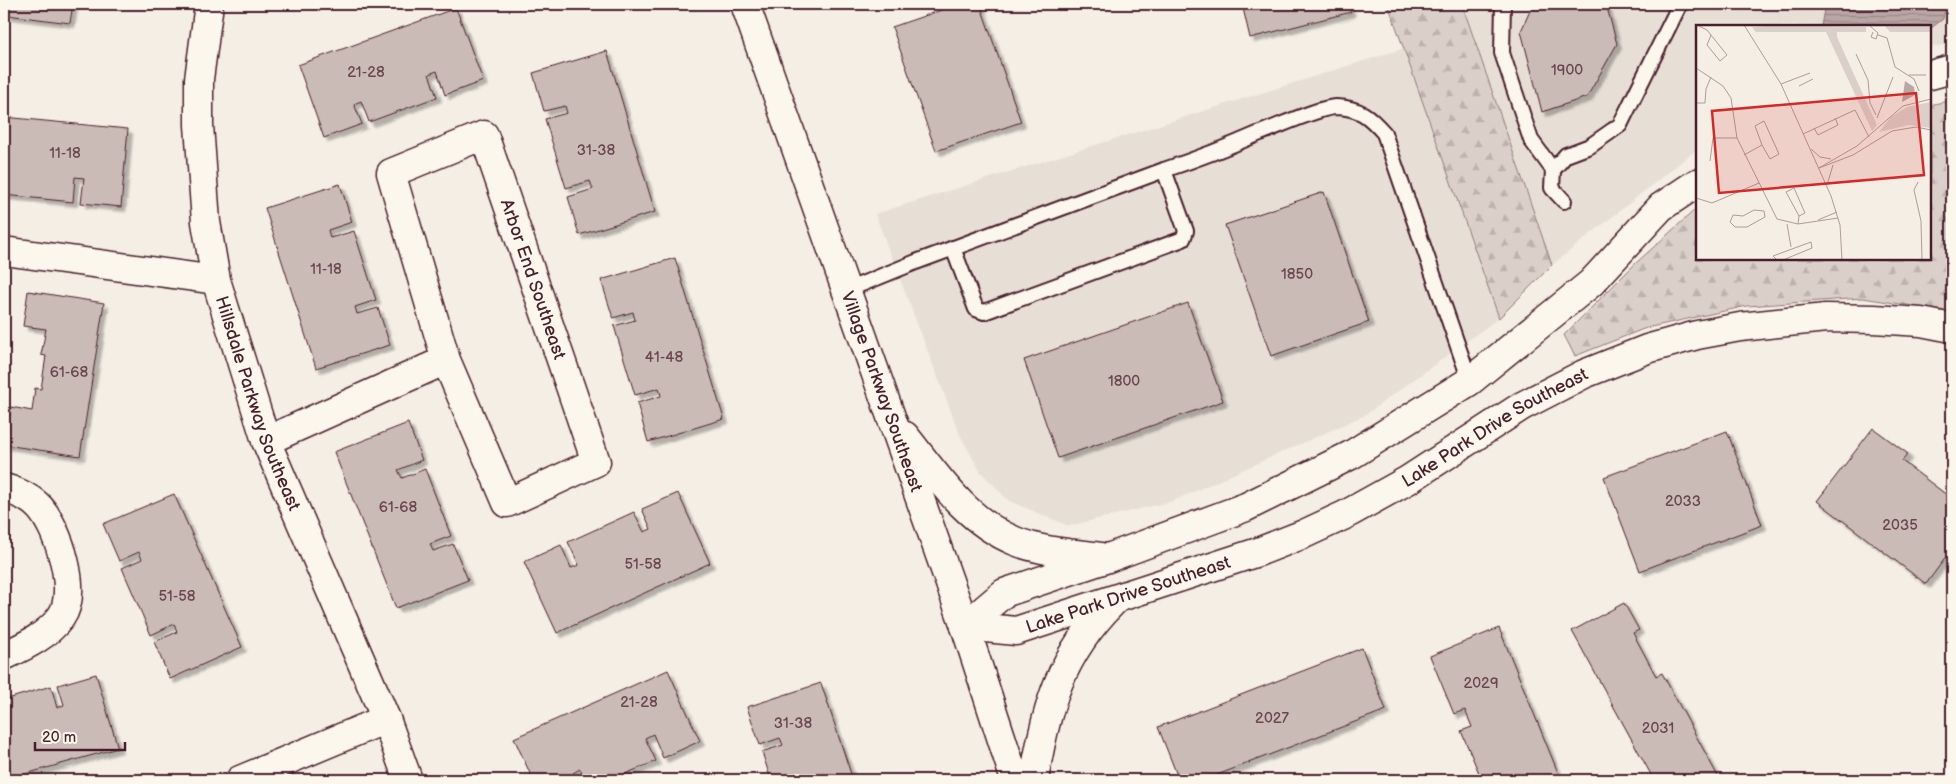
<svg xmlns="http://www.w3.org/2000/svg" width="1956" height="784" font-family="'Balsamiq Sans',sans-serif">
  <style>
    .built { fill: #e7dfd6 }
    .forest { fill: url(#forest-firs); stroke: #92787a }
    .water { fill: url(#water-rules); stroke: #8d7174 }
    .building { fill: #cabbb6; stroke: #4a1f2b; filter: url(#shadow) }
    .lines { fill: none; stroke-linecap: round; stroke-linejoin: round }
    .service-casing { stroke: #4a1f2b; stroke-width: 18 }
    .minor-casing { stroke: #4a1f2b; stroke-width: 31 }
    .tertiary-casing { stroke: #4a1f2b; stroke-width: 31 }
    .service { stroke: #fbf7ec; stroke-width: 14 }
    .minor { stroke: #fbf7ec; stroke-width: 28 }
    .tertiary { stroke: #fbf7ec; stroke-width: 28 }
    .labels { text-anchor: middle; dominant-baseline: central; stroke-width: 4; stroke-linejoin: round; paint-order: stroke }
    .number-label { font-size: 15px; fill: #6a464e }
    .street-label { font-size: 18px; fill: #4a1f2b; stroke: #fbf7ec }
    .inset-road { fill: none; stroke: #b09b9a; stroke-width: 1 }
    .view { fill: #d62828; fill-opacity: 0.15; stroke: #d62828; stroke-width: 2.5 }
    .inset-edge { fill: none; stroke: #4a1f2b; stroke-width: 2.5 }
  </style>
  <defs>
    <pattern id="forest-firs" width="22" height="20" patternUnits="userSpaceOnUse" patternTransform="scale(1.25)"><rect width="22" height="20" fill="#dbd0c9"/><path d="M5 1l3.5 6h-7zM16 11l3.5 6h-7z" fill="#bdb2ad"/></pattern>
    <pattern id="water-rules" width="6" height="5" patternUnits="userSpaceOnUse" patternTransform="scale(1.25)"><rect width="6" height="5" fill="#baa7a5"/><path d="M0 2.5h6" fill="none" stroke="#998787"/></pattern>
    <filter id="shadow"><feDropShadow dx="4.5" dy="4.5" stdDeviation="1" flood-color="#0004"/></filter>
  </defs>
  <rect width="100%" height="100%" fill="#f4eee4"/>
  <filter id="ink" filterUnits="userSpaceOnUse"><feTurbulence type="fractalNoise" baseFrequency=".02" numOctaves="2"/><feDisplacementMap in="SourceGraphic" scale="10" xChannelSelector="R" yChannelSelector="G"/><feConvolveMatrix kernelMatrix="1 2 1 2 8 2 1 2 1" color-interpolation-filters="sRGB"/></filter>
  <g filter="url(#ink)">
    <!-- built -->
    <g class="built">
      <path d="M 1462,4 L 1952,4 L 1952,44 L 1930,47 L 1930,26 L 1697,26 L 1697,149 L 1552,265 Z"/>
      <path d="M 1405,48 L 1499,318 L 1365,415 L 1173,501 L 1069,526 L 1009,501 L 980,471 L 960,435 L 875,214 Z"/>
    </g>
    <!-- forest -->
    <g class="forest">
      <path d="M 1388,4 L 1462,4 L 1552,265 L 1499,318 Z"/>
      <path d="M 1952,100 L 1952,312 L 1863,298 L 1747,306 L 1646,328 L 1575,356 L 1564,335 L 1636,263 L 1697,208 L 1697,259 L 1930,259 L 1930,105 Z"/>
    </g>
    <!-- water -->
    <path class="water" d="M 1825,4 L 1946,4 L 1943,19 L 1930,29 L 1930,26 L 1821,26 Z"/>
    <!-- building -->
    <g class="building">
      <path d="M 8,4 L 73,4 L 70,23 L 7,15 Z"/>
      <path d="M 959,4 L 980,4 L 1021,122 L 936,151 L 892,27 Z"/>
      <path d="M 1242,4 L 1348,4 L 1351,12 L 1250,38 Z"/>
      <path d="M 1533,4 L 1606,4 L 1617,44 L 1587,97 L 1542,112 L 1521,31 Z"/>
      <path d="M 456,8 L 483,81 L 445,95 L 437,71 L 429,74 L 437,97 L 369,122 L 361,101 L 354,104 L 362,124 L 324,138 L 298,65 Z"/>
      <path d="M 607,51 L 655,212 L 579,235 L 568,197 L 593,189 L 590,181 L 566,188 L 545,119 L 567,113 L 565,106 L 544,111 L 533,73 Z"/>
      <path d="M 4,117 L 128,129 L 121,207 L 81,203 L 84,178 L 75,177 L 73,202 L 4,195 Z"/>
      <path d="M 340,184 L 352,222 L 328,230 L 330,238 L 354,231 L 376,300 L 355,307 L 357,314 L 378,308 L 390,345 L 316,368 L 265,208 Z"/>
      <path d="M 1324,192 L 1369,322 L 1271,356 L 1225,225 Z"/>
      <path d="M 675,258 L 724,419 L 648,442 L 637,403 L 661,396 L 659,388 L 635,395 L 614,326 L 635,320 L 633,312 L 613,318 L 601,280 Z"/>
      <path d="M 28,291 L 104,303 L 80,456 L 5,445 L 11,407 L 32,411 L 35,388 L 41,389 L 46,356 L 41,355 L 46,329 L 23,326 Z"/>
      <path d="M 1188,303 L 1223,401 L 1058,458 L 1024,360 Z"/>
      <path d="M 408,423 L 422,460 L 398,470 L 402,478 L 425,469 L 451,536 L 430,544 L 433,551 L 453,544 L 468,580 L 396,608 L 334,452 Z"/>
      <path d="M 1873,428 L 1908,454 L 1902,461 L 1952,499 L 1952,549 L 1926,584 L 1817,501 Z"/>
      <path d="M 1727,431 L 1762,525 L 1640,571 L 1604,477 Z"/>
      <path d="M 678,493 L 710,563 L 557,633 L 524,562 L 561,545 L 571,568 L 579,565 L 568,542 L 634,512 L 644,532 L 651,529 L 642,509 Z"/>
      <path d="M 174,494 L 242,647 L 170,679 L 154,642 L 177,632 L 174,624 L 151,635 L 122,568 L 142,559 L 139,552 L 119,561 L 103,524 Z"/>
      <path d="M 1624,603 L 1639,630 L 1633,633 L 1656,676 L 1662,673 L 1720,780 L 1654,780 L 1572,631 Z"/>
      <path d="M 1499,628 L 1561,780 L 1482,780 L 1461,731 L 1472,727 L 1465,710 L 1454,714 L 1430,656 Z"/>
      <path d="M 1362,648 L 1386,710 L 1204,780 L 1179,780 L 1158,727 Z"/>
      <path d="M 668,670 L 700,741 L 663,758 L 653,734 L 645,738 L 656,761 L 611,780 L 585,780 L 580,769 L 573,773 L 577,780 L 533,780 L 514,738 Z"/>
      <path d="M 96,674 L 118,748 L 4,780 L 4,700 L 51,686 L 57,708 L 64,705 L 58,685 Z"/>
      <path d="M 821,683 L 853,780 L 771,780 L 762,752 L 783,745 L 780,738 L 760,745 L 747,707 Z"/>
    </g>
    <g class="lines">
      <defs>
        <g id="service">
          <path d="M 1503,4 L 1502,53 L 1531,140 L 1553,170"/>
          <path d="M 1564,201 L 1552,188 L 1553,170 L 1566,155 L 1590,146 L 1620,125 L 1680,4"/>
          <path d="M 953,248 L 976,309 L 984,312 L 1183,239 L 1186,231 L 1164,170"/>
          <path d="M 847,290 L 916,262 L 1164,170 C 1197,159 1228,147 1260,133 C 1277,127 1320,107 1336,107 C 1360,108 1369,116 1384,133 L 1470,381"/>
        </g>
        <g id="minor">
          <path id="s1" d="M 209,4 L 199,79 L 199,125 L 206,222 L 216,280 L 266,441 L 386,719 L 408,780"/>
          <path d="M 4,251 L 216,280"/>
          <path id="s2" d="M 266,441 L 446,360 L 391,173 L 484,135 L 596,462 L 507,503 L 446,360"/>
          <path d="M 4,488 C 18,492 30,497 40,508 C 59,530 79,592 61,617 C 47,636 25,646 4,656"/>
          <path d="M 240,780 L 386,719"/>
        </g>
        <g id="tertiary">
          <path id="s3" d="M 745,4 L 965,626 L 1015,780"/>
          <path d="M 1930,75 L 1952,69"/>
          <path d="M 905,436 C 937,476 966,521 1015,541 C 1042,552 1073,553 1101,557"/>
          <path id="s4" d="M 965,626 L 1016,631 L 1258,552 L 1304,534 L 1345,515 L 1408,480 L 1522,406 L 1584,374 L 1647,349 L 1697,335 L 1740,327 L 1826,318 L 1874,319 L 1921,322 L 1952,328"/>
          <path d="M 965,626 L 1004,593 L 1108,558 L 1246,507 L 1351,455 L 1470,381 L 1591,283 L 1661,207 L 1697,183"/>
          <path d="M 1034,780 C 1046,707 1060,655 1114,601"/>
        </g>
      </defs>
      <!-- service casing -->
      <use href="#service" class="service-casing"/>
      <!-- minor casing -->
      <use href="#minor" class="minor-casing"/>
      <!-- tertiary casing -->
      <use href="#tertiary" class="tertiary-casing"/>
      <!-- service -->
      <use href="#service" class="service"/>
      <!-- minor -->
      <use href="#minor" class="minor"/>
      <!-- tertiary -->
      <use href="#tertiary" class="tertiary"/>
    </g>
  </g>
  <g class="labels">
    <!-- number labels -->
    <g class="number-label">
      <text x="1567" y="70">1900</text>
      <text x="366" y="72">21-28</text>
      <text x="596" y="150">31-38</text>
      <text x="65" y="153">11-18</text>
      <text x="326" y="269">11-18</text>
      <text x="1297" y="274">1850</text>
      <text x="664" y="357">41-48</text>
      <text x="69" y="372">61-68</text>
      <text x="1124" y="381">1800</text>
      <text x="1683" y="501">2033</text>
      <text x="398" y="507">61-68</text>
      <text x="1900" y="525">2035</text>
      <text x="643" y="564">51-58</text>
      <text x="177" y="596">51-58</text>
      <text x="1481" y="683">2029</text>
      <text x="639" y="702">21-28</text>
      <text x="1272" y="718">2027</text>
      <text x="793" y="723">31-38</text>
      <text x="1658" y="728">2031</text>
    </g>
    <!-- street labels -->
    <g class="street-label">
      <text stroke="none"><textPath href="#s2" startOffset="645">Arbor End Southeast</textPath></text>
      <text stroke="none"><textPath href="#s3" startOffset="411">Village Parkway Southeast</textPath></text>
      <text stroke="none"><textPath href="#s1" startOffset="408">Hillsdale Parkway Southeast</textPath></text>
      <text stroke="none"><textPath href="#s4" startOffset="574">Lake Park Drive Southeast</textPath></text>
      <text stroke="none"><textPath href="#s4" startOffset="169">Lake Park Drive Southeast</textPath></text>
    </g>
  </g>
  <!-- overview -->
  <g transform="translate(1696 25)">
    <rect width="235" height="235" fill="#f4eee4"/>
    <path d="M 85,0 L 170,2 L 170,7 L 141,7 L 141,12 L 181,100 L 176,106 L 130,7 L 60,7 L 56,2 ZM 188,0 L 235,0 L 235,7 L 194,7 ZM 235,77 L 235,103 L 213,100 L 183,107 L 195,92 L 211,82 Z" fill="#dbd0c9"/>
    <path d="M 209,56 L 218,62 L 219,70 L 206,77 Z" fill="#baa7a5"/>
    <path class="inset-road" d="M 1,0 L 11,5 L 31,30 L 24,36 L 11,20 L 15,10M 48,0 L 85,59 L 135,171 L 144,200 L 146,235M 173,0 L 182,8 L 180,14 L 175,12 L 177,7M 182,10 L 191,13 L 199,42 L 218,54 L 223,66M 160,29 L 172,55 L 174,78 L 180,90M 0,43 L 27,61 L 35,73 L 41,113 L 81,194 L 102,199 L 142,193M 213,50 L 230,50M 85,59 L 114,48M 103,61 L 117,54M 0,78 L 9,78 L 10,64 L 15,52M 181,93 L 197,52M 118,103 L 122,110 L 142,100 L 139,93M 107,109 L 159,85 L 173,112M 115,124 L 124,132 L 135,134M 48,130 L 66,120 L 59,101 L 68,96 L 83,129 L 74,134 L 66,120M 14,136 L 17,113 L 41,113M 123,143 L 161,121 L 207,81 L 235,74M 123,143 L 157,130 L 196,106 L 220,102 L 235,105M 222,157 L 218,165 L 225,196 L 226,235M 131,160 L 137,140M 0,173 L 16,178 L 63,158M 58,185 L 68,186 L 69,192 L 51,202 L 39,202 L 34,197 L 37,190 L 47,191 ZM 122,195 L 141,187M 91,199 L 95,222M 102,199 L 103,191 L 90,167 L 98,163 L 109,188 L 103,191M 81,235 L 77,231 L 115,217 L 116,223 L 87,235"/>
    <path class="view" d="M 220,68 L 228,150 L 23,168 L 16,86 Z"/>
    <rect width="235" height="235" class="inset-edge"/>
  </g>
  <!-- margin -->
  <rect width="1956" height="784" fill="none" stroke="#fbf7ec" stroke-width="20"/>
  <rect x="10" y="10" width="1936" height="764" fill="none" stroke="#4a1f2b" stroke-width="2" filter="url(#ink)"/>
  <!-- scale -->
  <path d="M35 742v8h90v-8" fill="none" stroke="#4a1f2b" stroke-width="2.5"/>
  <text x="42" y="742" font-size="15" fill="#4a1f2b" stroke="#fbf7ec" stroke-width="4" paint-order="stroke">20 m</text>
</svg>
